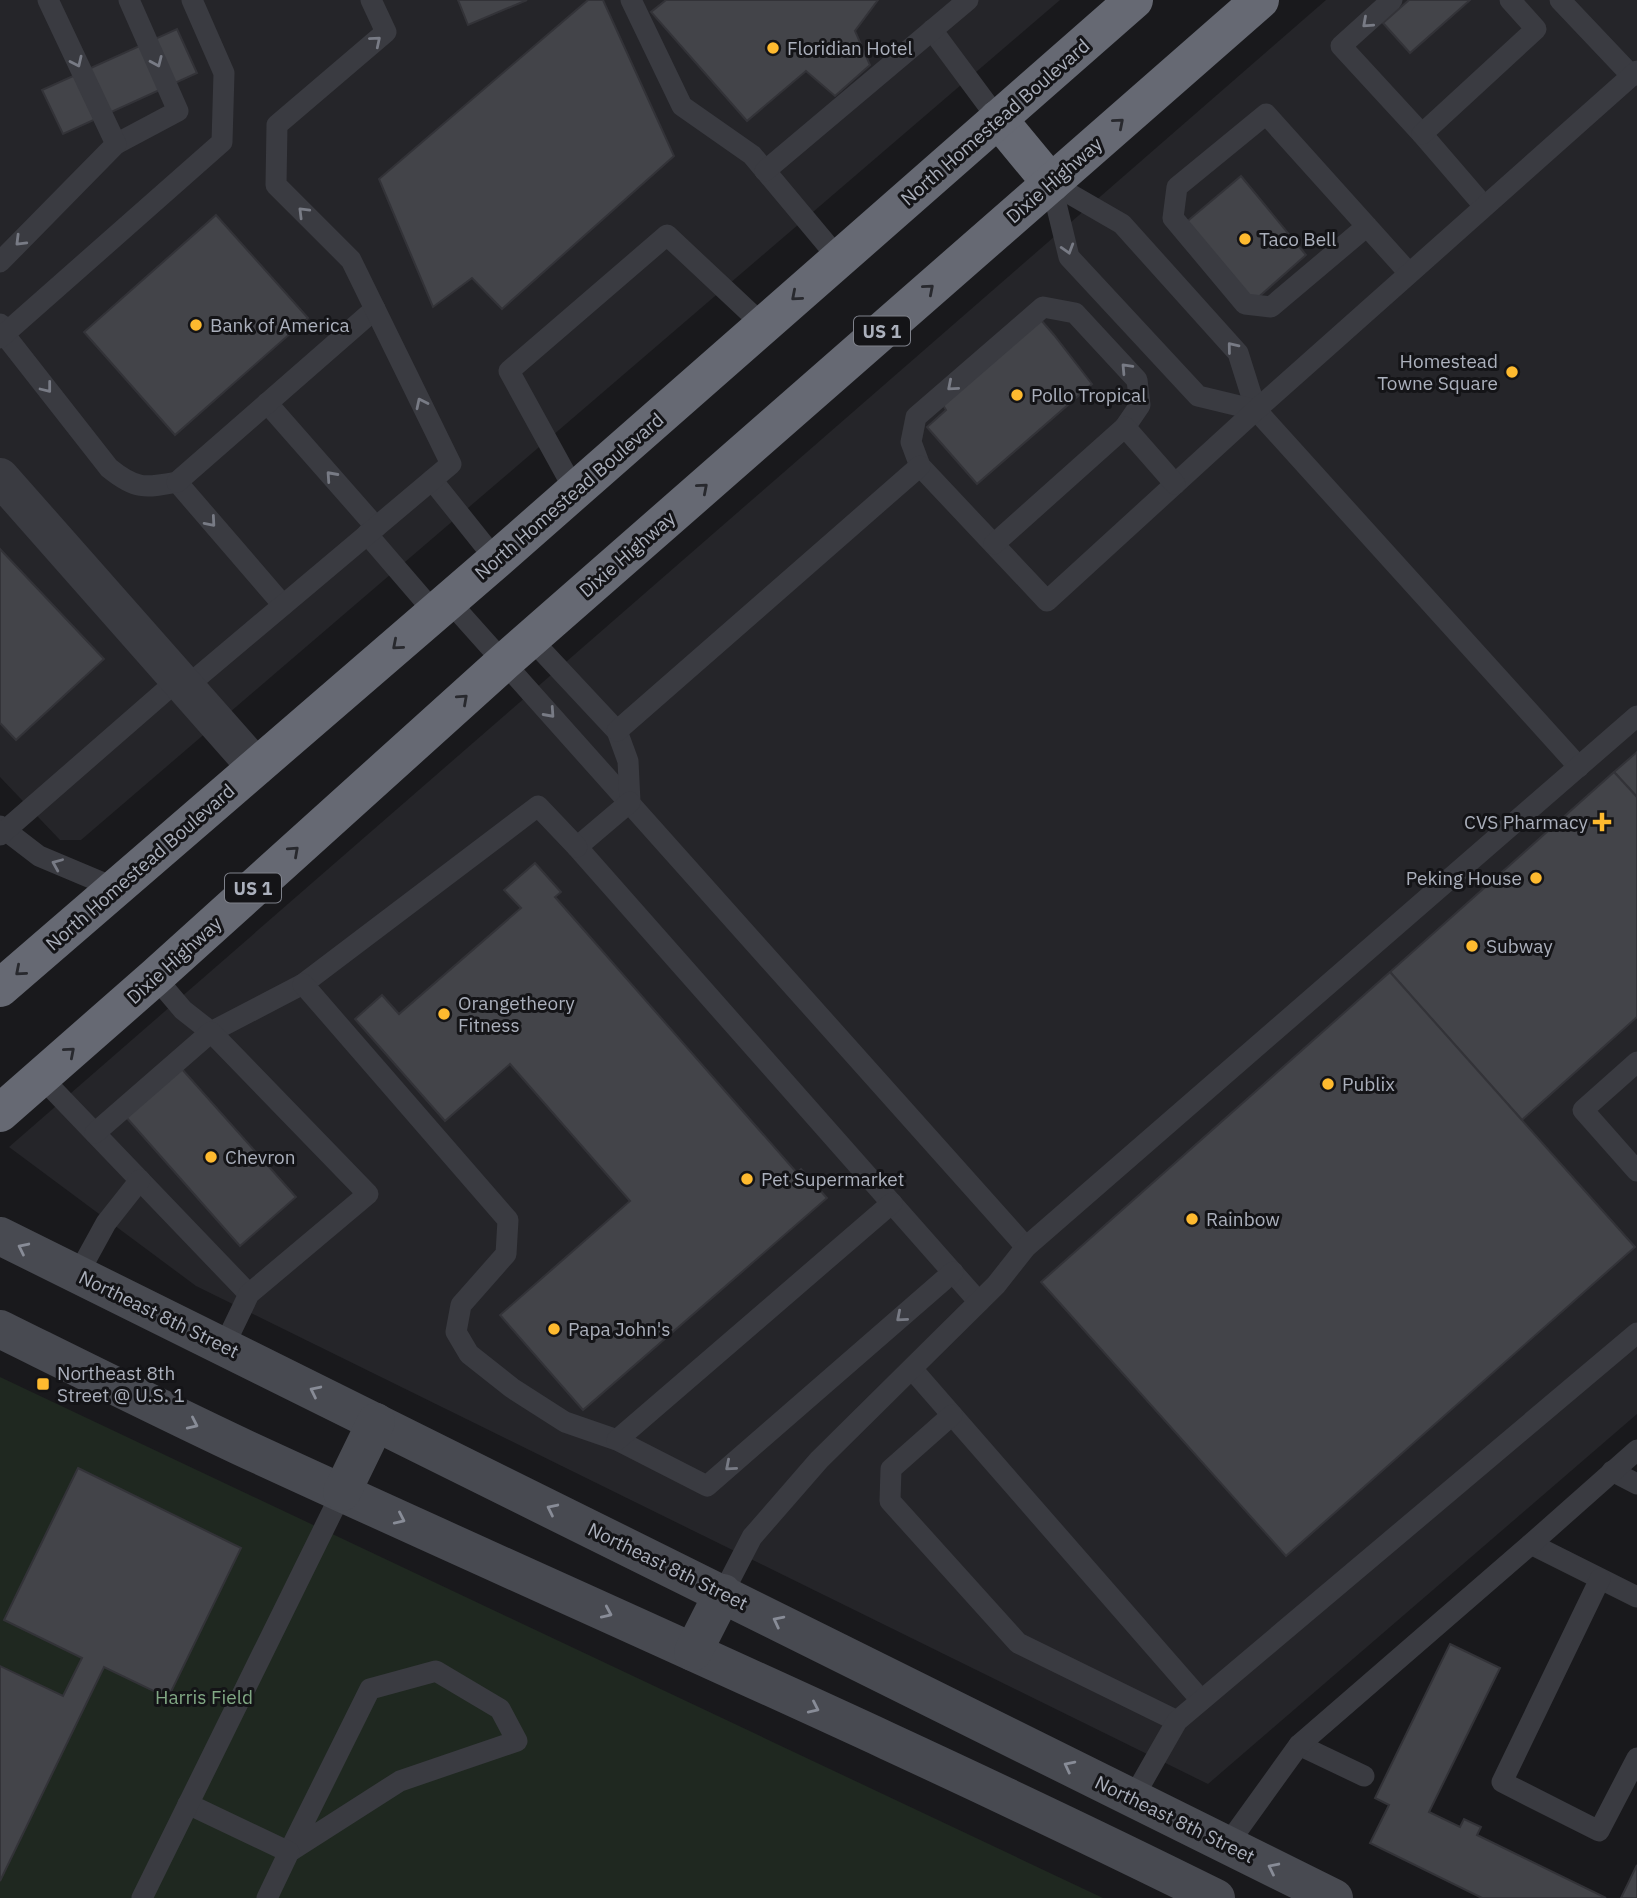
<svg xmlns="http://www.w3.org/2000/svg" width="1637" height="1898" font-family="'IBM Plex Sans',sans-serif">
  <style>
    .built { fill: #252529 }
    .green { fill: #1f2820 }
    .building { fill: #434449; stroke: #333338; stroke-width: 2 }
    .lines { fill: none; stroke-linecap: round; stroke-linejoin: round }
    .lane { stroke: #3a3b41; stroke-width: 21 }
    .street { stroke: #3a3b41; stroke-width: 38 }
    .secondary { stroke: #484a51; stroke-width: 38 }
    .highway { stroke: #666973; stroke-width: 38 }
    .oneway { stroke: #787b85 }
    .oneway2 { stroke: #28292e }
    .oneway3 { stroke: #888c97 }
    .poi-dot { fill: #feba2f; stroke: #141417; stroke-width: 2.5 }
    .labels { text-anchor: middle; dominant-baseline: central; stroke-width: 6; stroke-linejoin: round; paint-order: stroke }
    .shield { fill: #141417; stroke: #7e818a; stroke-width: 2 }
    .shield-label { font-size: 18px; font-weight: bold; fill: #abb0bc }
    .poi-label { font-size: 19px; fill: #abb0bc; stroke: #141417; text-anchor: start }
    .street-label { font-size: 19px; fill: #abb0bc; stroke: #141417 }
    .park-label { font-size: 19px; fill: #81a884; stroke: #141417 }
  </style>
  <rect width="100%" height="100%" fill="#19191c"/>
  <!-- built -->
  <g class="built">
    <path d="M 0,0 L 1060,0 L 81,840 L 60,840 L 0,777 Z"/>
    <path d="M 1326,0 L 1637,0 L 1637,1414 L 1208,1784 L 196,1286 L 9,1147 Z"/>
  </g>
  <!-- green -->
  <path class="green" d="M 0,1377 L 1103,1898 L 0,1898 Z"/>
  <!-- building -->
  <g class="building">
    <path d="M 458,0 L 527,0 L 468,25 Z"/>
    <path d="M 588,0 L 603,0 L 674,156 L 502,309 L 472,278 L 433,307 L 379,179 Z"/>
    <path d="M 666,0 L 878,0 L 855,31 L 870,65 L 835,96 L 806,71 L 747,121 L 651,12 Z"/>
    <path d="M 1409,0 L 1470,0 L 1410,53 L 1383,23 Z"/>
    <path d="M 177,29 L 197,73 L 63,134 L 42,90 Z"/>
    <path d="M 1241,176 L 1306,255 L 1253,302 L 1184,224 Z"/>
    <path d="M 216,215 L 308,318 L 175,435 L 84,332 Z"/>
    <path d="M 1041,320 L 1054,335 L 1092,384 L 977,484 L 927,427 L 946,410 L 943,405 Z"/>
    <path d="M 0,549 L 104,659 L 16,740 L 0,723 Z"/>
    <path d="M 1637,752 L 1637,797 L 1614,772 Z"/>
    <path d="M 1614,772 L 1637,797 L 1637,1017 L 1522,1120 L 1390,972 Z"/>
    <path d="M 535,863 L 561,892 L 555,897 L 797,1173 L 801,1169 L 827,1198 L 583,1410 L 500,1315 L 630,1201 L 510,1064 L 445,1121 L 355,1019 L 382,995 L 399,1014 L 521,908 L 504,890 Z"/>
    <path d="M 1390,972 L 1635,1247 L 1286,1556 L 1041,1282 Z"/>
    <path d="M 181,1068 L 296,1197 L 240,1246 L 126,1117 Z"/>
    <path d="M 78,1468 L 241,1548 L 168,1698 L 104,1667 L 0,1881 L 0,1666 L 63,1696 L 82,1658 L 4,1620 Z"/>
    <path d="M 1450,1644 L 1500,1668 L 1429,1812 L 1460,1827 L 1464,1819 L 1481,1827 L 1477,1835 L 1606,1898 L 1482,1898 L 1370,1843 L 1389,1805 L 1375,1798 Z"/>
    <path d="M 1637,1865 L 1637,1898 L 1621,1898 Z"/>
  </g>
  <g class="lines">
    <!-- lane -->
    <g class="lane">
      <path d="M 631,0 L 682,106 L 752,155 L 839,259"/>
      <path d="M 1392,0 L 1341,46 L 1422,134 L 1484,206"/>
      <path d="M 1560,0 L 1632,76"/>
      <path d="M 932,30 L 998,119"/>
      <path d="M 1422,134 L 1536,29 L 1510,0"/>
      <path d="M 116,144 L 178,111 L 129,0"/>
      <path d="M 765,171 L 968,0"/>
      <path d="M 1051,183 L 1122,224 L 1238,353 L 1256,410 L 1579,767"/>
      <path d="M 1051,183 L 1069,257 L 1198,396 L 1256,410"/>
      <path d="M 1367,226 L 1271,307 L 1245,304 L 1173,218 L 1177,187 L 1266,114 L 1409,273"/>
      <path d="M 0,262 L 116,144 L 48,0"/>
      <path d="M 0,324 L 4,334 L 109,468 C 136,490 145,488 177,482 L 283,605"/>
      <path d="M 0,338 L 222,142 L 224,73 L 192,0"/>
      <path d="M 267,403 L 376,527"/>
      <path d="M 1125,427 L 1140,405 L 1137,380 L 1075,313 L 1043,307 L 916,417 L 911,442 L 920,466 L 1047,601 L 1256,410 L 1637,71"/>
      <path d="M 432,480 L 496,560"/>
      <path d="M 177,482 L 375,309"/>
      <path d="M 575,491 L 509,371 L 667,235 L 763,325"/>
      <path d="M 367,534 L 435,613"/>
      <path d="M 994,544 L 1125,427 L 1175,484"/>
      <path d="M 449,601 L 1026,1247"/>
      <path d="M 531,639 L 617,731 L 628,761 L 630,802"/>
      <path d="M 186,687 L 451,464 L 351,260 L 276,185 L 277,125 L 386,32 L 371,0"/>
      <path d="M 617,731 L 920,466"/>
      <path d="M 630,802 L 577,847 L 979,1302"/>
      <path d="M 0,826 L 39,856 L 115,888"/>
      <path d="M 0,835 L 179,679"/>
      <path d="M 155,977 L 183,1010 L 211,1032 L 303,984 L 538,806 L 577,847"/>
      <path d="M 303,984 L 508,1220 L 506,1254 L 461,1305 L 456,1332 L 469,1354 L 512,1388 L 565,1422 L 617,1440 L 707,1486 L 953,1272"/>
      <path d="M 1637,1062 L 1583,1110 L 1637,1171"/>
      <path d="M 41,1077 L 249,1294"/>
      <path d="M 95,1133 L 211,1032 L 368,1194 L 249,1294 L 224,1346"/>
      <path d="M 78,1274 L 106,1223 L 140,1180"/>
      <path d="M 912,1369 L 1201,1700"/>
      <path d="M 952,1415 L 891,1469 L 890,1501 L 1018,1643 L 1177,1721"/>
      <path d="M 617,1440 L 892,1203"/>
      <path d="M 1612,1471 L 1637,1484"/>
      <path d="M 1531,1544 L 1637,1597"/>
      <path d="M 1600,1579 L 1502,1782 L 1599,1831 L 1637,1758"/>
      <path d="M 723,1593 L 752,1537 L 819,1460 L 996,1285 L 1026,1247 L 1637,716"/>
      <path d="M 436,1671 L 500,1709 L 517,1741 L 400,1781 L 289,1852 L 370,1689 Z"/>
      <path d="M 1299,1745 L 1364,1776"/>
      <path d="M 1133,1798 L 1177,1721 L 1637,1333"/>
      <path d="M 188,1804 L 289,1852 L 267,1898"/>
      <path d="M 1227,1845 L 1299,1745 L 1531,1544 L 1637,1450"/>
      <path d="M 142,1898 L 342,1492"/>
    </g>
    <!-- street -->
    <path class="street" d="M 0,477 L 256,767"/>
    <!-- secondary -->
    <g class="secondary">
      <path d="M 0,1236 L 1334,1898"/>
      <path d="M 0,1329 C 83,1370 165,1411 248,1450 C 571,1599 898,1740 1216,1898"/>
      <path d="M 342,1492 L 376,1422"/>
      <path d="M 693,1652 L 723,1593"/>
    </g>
    <!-- highway -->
    <g class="highway">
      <path d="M 998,119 L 1051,183"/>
      <path d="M 0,988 L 496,560 L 1134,0"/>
      <path d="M 0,1113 L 155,977 L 504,662 L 1260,0"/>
    </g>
  </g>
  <!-- one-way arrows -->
  <defs><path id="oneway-chevron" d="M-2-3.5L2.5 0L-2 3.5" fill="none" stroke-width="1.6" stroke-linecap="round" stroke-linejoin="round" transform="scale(1.75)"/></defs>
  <g class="oneway">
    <use href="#oneway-chevron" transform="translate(1367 23) rotate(138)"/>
    <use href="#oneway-chevron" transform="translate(376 41) rotate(-40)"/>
    <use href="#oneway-chevron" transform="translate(77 62) rotate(65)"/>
    <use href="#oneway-chevron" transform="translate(157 62) rotate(66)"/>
    <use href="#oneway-chevron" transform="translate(303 212) rotate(-135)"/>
    <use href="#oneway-chevron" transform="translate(20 241) rotate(135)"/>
    <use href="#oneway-chevron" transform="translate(1068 249) rotate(73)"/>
    <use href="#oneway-chevron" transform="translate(1232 347) rotate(-129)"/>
    <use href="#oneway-chevron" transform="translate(1126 368) rotate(-133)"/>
    <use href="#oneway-chevron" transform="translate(952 386) rotate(139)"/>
    <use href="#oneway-chevron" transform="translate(47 388) rotate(52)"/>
    <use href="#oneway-chevron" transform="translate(421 403) rotate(-116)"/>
    <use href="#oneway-chevron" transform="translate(331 476) rotate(-132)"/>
    <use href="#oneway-chevron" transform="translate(211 522) rotate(49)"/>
    <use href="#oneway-chevron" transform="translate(550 713) rotate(48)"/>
    <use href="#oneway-chevron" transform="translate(57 864) rotate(-157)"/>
    <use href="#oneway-chevron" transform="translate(901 1317) rotate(139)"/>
    <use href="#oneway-chevron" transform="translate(730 1466) rotate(139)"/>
  </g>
  <g class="oneway2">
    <use href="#oneway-chevron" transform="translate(1119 123) rotate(-41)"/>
    <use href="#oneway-chevron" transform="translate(929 289) rotate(-41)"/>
    <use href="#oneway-chevron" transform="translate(796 296) rotate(139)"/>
    <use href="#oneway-chevron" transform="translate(703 488) rotate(-41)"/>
    <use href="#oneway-chevron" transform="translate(397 645) rotate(139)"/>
    <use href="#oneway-chevron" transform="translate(463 699) rotate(-42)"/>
    <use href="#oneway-chevron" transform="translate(294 851) rotate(-42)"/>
    <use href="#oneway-chevron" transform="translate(20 971) rotate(139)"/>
    <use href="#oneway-chevron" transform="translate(70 1052) rotate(-41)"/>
  </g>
  <g class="oneway3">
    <use href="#oneway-chevron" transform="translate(23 1248) rotate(-154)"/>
    <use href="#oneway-chevron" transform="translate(315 1391) rotate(-154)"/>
    <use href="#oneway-chevron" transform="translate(193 1424) rotate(25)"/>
    <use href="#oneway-chevron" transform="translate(552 1509) rotate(-154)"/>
    <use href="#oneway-chevron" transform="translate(400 1519) rotate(25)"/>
    <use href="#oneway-chevron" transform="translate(607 1613) rotate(24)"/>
    <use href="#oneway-chevron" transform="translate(778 1621) rotate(-153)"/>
    <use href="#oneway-chevron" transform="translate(814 1708) rotate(25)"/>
    <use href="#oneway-chevron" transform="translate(1069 1766) rotate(-153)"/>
    <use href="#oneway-chevron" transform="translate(1273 1868) rotate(-154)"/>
  </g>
  <!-- markers -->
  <g class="poi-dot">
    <circle cx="773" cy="48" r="7"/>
    <circle cx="1245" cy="239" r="7"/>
    <circle cx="196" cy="325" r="7"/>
    <circle cx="1512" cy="372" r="7"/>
    <circle cx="1017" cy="395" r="7"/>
    <path d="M1598.5 811.5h7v7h7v7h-7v7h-7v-7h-7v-7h7z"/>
    <circle cx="1536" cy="878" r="7"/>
    <circle cx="1472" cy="946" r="7"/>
    <circle cx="444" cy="1014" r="7"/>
    <circle cx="1328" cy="1084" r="7"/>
    <circle cx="211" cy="1157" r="7"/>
    <circle cx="747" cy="1179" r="7"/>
    <circle cx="1192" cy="1219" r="7"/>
    <circle cx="554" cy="1329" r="7"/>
    <rect x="36" y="1377" width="14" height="14" rx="3.5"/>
  </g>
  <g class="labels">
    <!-- shield labels -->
    <g class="shield">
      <rect x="854" y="316.5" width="56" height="29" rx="5"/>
      <rect x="225" y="873.5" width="56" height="29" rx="5"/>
    </g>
    <g class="shield-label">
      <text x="882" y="331">US 1</text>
      <text x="253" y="888">US 1</text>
    </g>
    <!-- poi labels -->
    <g class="poi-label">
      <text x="787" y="48">Floridian Hotel</text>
      <text x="1259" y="239">Taco Bell</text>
      <text x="210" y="325">Bank of America</text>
      <text x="1498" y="361" text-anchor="end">Homestead<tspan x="1498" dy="22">Towne Square</tspan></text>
      <text x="1031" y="395">Pollo Tropical</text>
      <text x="1588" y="822" text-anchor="end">CVS Pharmacy</text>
      <text x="1522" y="878" text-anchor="end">Peking House</text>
      <text x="1486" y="946">Subway</text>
      <text x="458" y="1003">Orangetheory<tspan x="458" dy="22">Fitness</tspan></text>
      <text x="1342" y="1084">Publix</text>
      <text x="225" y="1157">Chevron</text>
      <text x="761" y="1179">Pet Supermarket</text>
      <text x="1206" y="1219">Rainbow</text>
      <text x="568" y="1329">Papa John's</text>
      <text x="57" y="1373">Northeast 8th<tspan x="57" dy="22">Street @ U.S. 1</tspan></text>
    </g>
    <!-- street labels -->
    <g class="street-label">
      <text transform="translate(995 122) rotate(-41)">North Homestead Boulevard</text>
      <text transform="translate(1054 180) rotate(-41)">Dixie Highway</text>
      <text transform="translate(569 496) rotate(-41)">North Homestead Boulevard</text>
      <text transform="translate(627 554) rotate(-41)">Dixie Highway</text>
      <text transform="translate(140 867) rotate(-41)">North Homestead Boulevard</text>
      <text transform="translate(174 960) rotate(-42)">Dixie Highway</text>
      <text transform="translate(159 1314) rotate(26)">Northeast 8th Street</text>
      <text transform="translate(668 1566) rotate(26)">Northeast 8th Street</text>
      <text transform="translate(1175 1819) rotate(26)">Northeast 8th Street</text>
    </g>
    <!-- park labels -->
    <g class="park-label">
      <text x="204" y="1697">Harris Field</text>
    </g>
  </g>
</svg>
